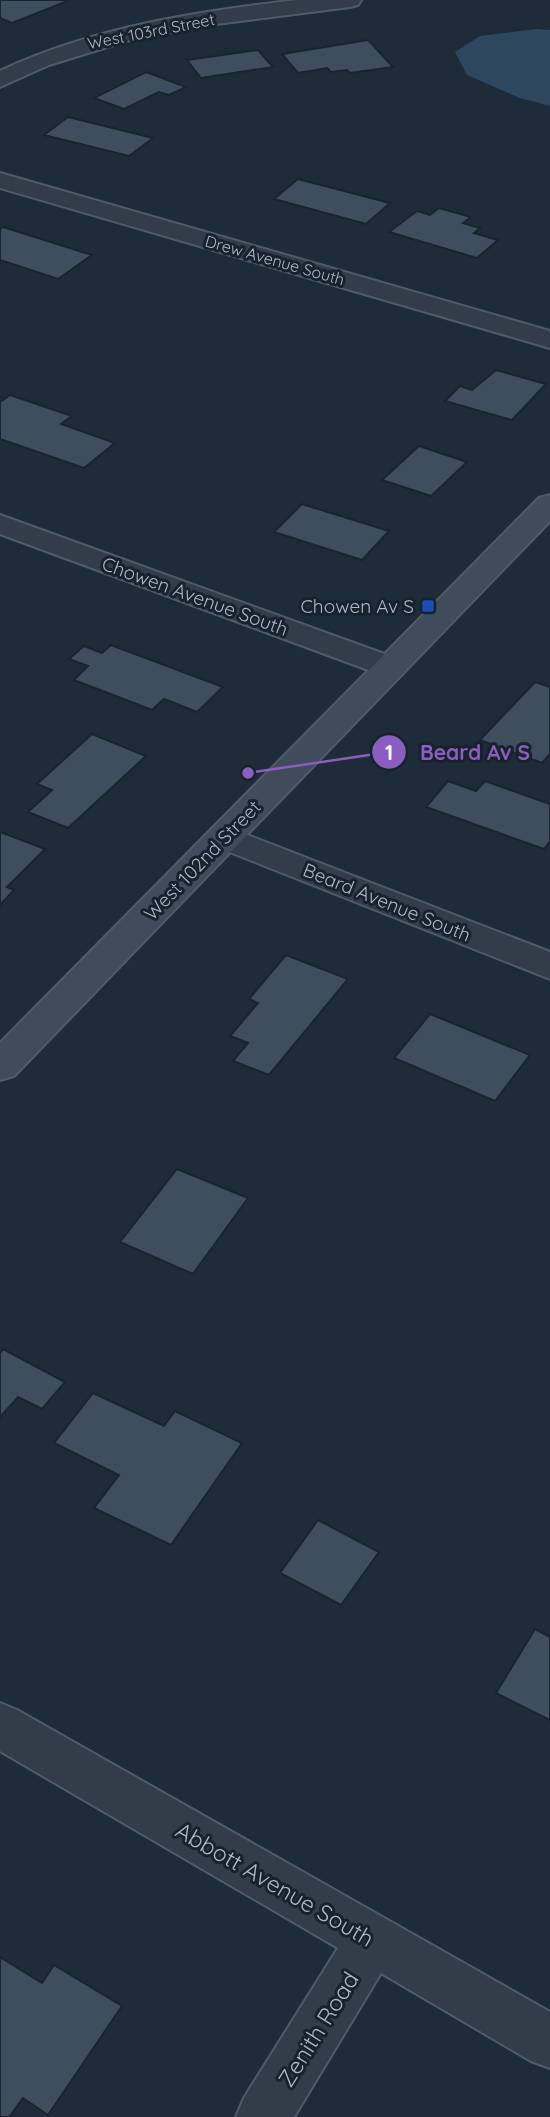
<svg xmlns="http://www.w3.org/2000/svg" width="550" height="2117" font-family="Quicksand,sans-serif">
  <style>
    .water { fill: #2f465f }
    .building { fill: #3f4e5e; stroke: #1a242f; stroke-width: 2 }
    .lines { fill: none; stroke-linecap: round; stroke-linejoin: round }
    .street-casing { stroke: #505b67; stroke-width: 4 }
    .secondary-casing { stroke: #505b67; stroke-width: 4 }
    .street { fill: #323d49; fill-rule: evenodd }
    .secondary { fill: #404c5c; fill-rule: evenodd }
    .transit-dot { fill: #1a4fb4; stroke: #18222d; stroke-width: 2.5 }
    .labels { text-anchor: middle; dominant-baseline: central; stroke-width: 6; stroke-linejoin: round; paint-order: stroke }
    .far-street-label { font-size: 16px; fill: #acb8c6; stroke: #18222d }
    .street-label { font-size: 19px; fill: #acb8c6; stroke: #18222d }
    .poi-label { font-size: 19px; fill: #acb8c6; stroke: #18222d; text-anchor: end }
    .near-street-label { font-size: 23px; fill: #acb8c6; stroke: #18222d }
    .leader { fill: none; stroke: #8c5dc1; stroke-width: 2.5 }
    .callout-dot { fill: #8c5dc1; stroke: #18222d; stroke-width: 2.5 }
    .mark-label { font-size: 21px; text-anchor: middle; font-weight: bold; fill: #fff }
    .callout-label { font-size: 21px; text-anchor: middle; font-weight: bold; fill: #8c5dc1; stroke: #18222d; stroke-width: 6; stroke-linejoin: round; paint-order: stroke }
  </style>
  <rect width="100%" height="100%" fill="#1e2b38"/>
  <!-- water -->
  <path class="water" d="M 536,29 L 550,30 L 550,106 L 520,98 L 467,75 L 455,52 L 480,36 Z"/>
  <!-- building -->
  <g class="building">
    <path d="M 0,0 L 70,0 L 12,23 L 0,18 Z"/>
    <path d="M 368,40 L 393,67 L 350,73 L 347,70 L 331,72 L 327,68 L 298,73 L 282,54 Z"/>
    <path d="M 258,50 L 273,67 L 201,78 L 187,60 Z"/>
    <path d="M 146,72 L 186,87 L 169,95 L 159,92 L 124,109 L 94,98 Z"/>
    <path d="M 68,117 L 153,138 L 129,156 L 44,135 Z"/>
    <path d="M 298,179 L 390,203 L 366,224 L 274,199 Z"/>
    <path d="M 439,208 L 471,217 L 463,223 L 480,228 L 474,233 L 498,240 L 477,258 L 389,232 L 417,211 L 430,215 Z"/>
    <path d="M 3,227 L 92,255 L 58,279 L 0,260 L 0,229 Z"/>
    <path d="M 496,370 L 546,384 L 512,420 L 445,401 L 460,386 L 472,390 Z"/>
    <path d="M 10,395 L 72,416 L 61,424 L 115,443 L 84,468 L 0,439 L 0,402 Z"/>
    <path d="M 419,446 L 467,462 L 431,496 L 382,480 Z"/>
    <path d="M 302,504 L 389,531 L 362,560 L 274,532 Z"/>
    <path d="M 111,645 L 223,687 L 197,712 L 164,699 L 152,710 L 74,680 L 88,666 L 69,659 L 84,646 L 102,653 Z"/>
    <path d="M 535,682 L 550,687 L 550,754 L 542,763 L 480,740 Z"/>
    <path d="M 92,734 L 146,756 L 68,828 L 28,812 L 52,790 L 37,784 Z"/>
    <path d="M 448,781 L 476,791 L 485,781 L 550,804 L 550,841 L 544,849 L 426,807 Z"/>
    <path d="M 0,832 L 45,849 L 7,887 L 14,890 L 0,905 Z"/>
    <path d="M 286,955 L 348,979 L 269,1075 L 233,1061 L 248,1043 L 230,1036 L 258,1003 L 249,999 Z"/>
    <path d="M 430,1014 L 530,1055 L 495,1101 L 394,1058 Z"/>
    <path d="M 177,1169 L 248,1198 L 193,1274 L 120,1242 Z"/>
    <path d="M 3,1349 L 65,1382 L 42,1409 L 18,1397 L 0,1417 L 0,1353 Z"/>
    <path d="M 93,1393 L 164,1426 L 175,1411 L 242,1443 L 171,1545 L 94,1508 L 119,1475 L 54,1443 Z"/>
    <path d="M 318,1520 L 379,1552 L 341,1605 L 280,1573 Z"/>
    <path d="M 535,1629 L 550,1637 L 550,1720 L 496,1693 Z"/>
    <path d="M 0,1957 L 42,1983 L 54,1965 L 122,2006 L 48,2115 L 23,2098 L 9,2117 L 0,2117 Z"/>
  </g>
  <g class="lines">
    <defs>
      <g id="street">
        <path d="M 297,0 L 361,0 L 358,5 L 350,7 L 216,24 L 130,40 L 49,65 L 0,87 L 0,71 C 94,27 195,12 297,0 Z"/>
        <path d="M 0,173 L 550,331 L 550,348 L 0,188 Z"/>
        <path d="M 0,515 L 401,660 L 406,667 L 401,674 L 390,677 L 379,674 L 0,534 Z"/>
        <path d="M 224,826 L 550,952 L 550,979 L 212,845 L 206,837 L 212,829 Z"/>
        <path d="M 0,1703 L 17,1710 L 550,2012 L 550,2068 L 531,2061 L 381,1973 L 294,2117 L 236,2117 L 244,2098 L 338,1948 L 0,1751 Z"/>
      </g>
      <path id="secondary" d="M 550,495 L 550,521 L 14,1076 L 0,1080 L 0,1043 L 539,498 Z"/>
    </defs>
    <!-- street casing -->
    <use href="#street" class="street-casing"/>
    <!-- secondary casing -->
    <use href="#secondary" class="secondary-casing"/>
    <!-- street -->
    <use href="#street" class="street"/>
    <!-- secondary -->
    <use href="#secondary" class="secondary"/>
  </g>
  <!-- markers -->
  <rect class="transit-dot" x="421" y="599" width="14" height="14" rx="3.5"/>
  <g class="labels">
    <!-- far-street labels -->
    <g class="far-street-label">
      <text transform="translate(151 31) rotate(-11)">West 103rd Street</text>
      <text transform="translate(275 260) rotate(16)">Drew Avenue South</text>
    </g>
    <!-- street labels -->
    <g class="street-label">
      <text transform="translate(195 596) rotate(20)">Chowen Avenue South</text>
      <text transform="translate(202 860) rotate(-46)">West 102nd Street</text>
      <text transform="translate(387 902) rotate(22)">Beard Avenue South</text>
    </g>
    <!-- poi labels -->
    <g class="poi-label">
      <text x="414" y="606">Chowen Av S</text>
    </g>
    <!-- near-street labels -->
    <g class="near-street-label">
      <text transform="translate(275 1884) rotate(30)">Abbott Avenue South</text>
      <text transform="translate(318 2029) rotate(-58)">Zenith Road</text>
    </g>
  </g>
  <!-- callouts -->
  <path class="leader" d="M248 773L389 752"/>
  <g class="callout-dot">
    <circle cx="248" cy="773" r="7"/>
    <circle cx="389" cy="752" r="18"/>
  </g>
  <g class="mark-label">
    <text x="389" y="760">1</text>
  </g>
  <g class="callout-label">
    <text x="475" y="760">Beard Av S</text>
  </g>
</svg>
